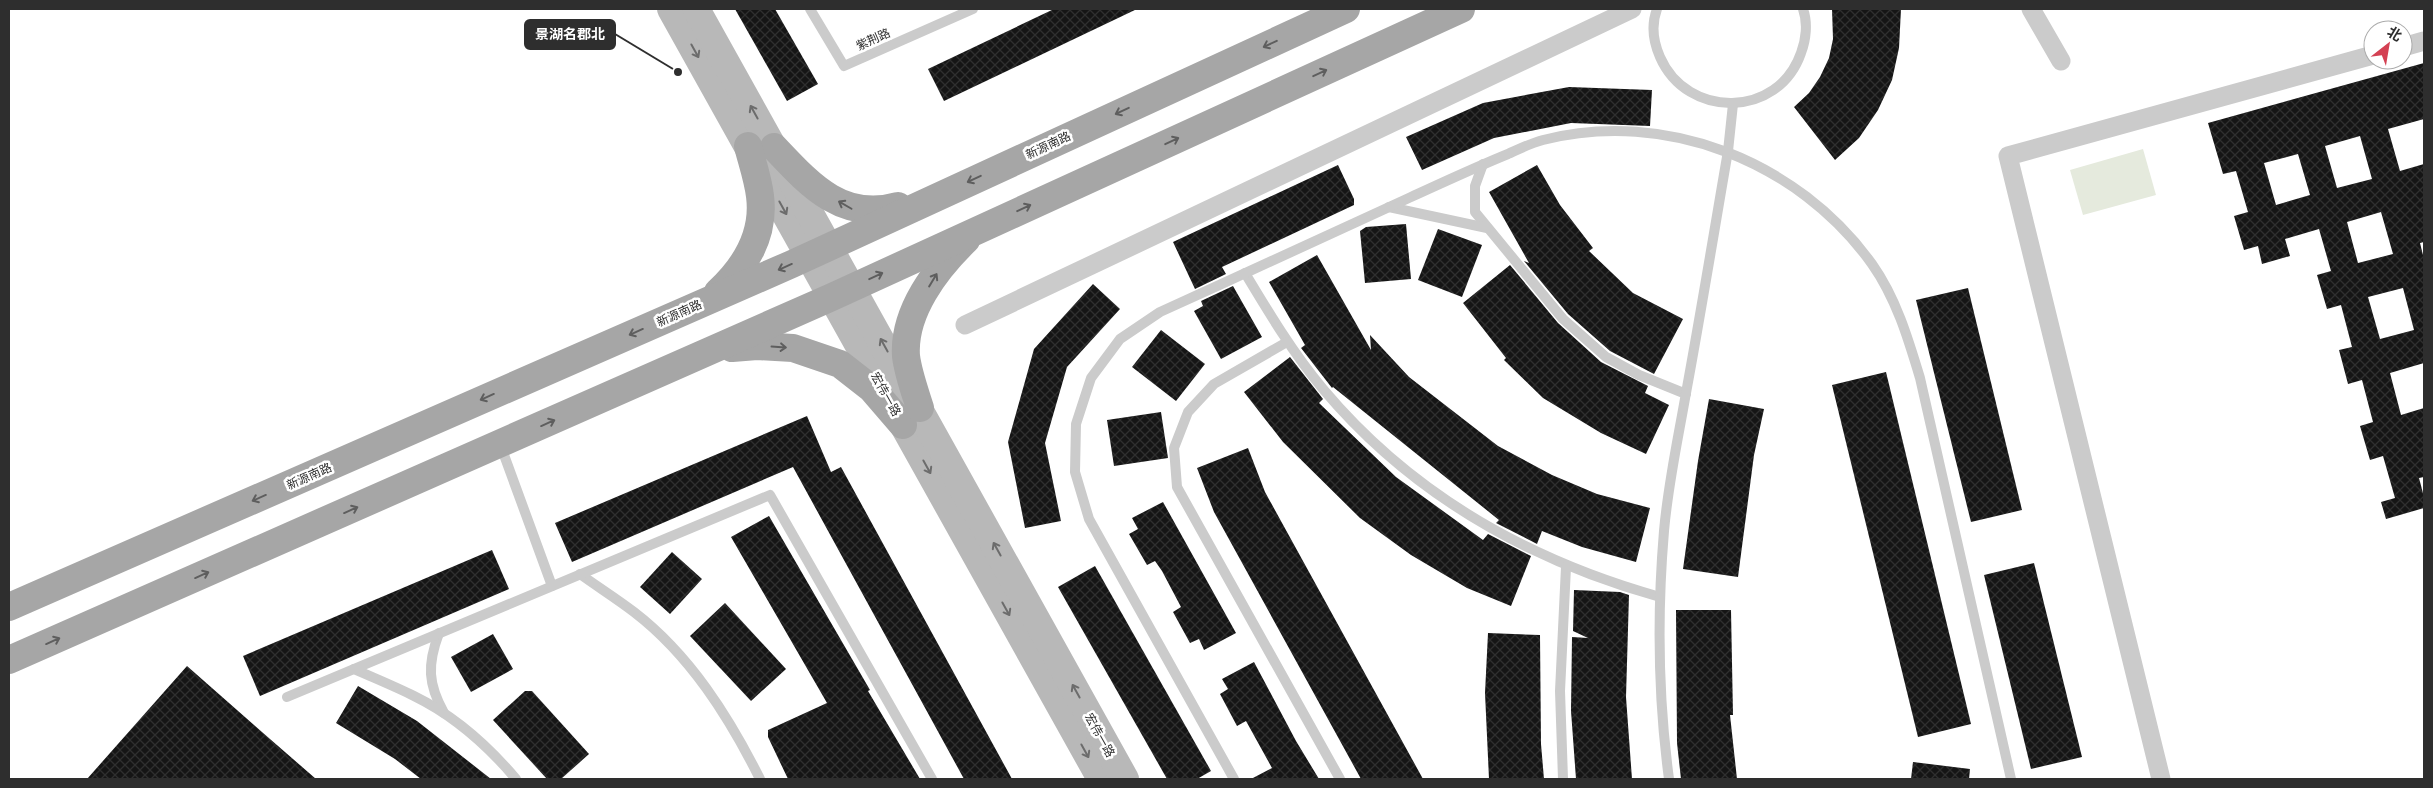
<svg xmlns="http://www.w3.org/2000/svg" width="2433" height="788" font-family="Poppins,'Noto Sans SC',sans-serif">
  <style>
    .pitch { fill: #e5eadd }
    .building { fill: url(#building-cross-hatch); fill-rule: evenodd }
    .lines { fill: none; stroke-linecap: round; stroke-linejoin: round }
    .service { stroke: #cbcbcb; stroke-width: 10 }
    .minor { stroke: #cbcbcb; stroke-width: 19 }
    .secondary { stroke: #b8b8b8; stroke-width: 28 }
    .primary { stroke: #a6a6a6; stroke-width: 28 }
    .oneway { stroke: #5e5e5e }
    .oneway2 { stroke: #6c6c6c }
    .labels { text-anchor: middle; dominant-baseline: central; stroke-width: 5; stroke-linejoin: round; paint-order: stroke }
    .street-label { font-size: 12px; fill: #2e2e2e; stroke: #fff }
    .leader { fill: none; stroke: #2e2e2e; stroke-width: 2 }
    .callout-dot { fill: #2e2e2e; stroke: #fff; stroke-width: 2 }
    .callout { fill: #2e2e2e; stroke: #2e2e2e; stroke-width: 2 }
    .callout-label { font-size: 14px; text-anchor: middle; font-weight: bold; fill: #fff }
  </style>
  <defs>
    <pattern id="building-cross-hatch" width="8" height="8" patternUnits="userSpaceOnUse" patternTransform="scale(1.25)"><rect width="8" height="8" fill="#151515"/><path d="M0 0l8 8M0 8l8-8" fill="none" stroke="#2f2f2f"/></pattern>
  </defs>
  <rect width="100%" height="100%" fill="#fff"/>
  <!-- pitch -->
  <path class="pitch" d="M 2143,149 L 2156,195 L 2083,215 L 2070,170 Z"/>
  <!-- building -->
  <g class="building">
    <path d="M 735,9 L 775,9 L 818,84 L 787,101 Z"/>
    <path d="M 1054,9 L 1137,9 L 944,101 L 928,69 Z"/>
    <path d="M 1832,9 L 1901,9 L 1899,48 L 1892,80 L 1878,110 L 1859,138 L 1835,160 L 1794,107 L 1809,93 L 1820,77 L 1829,58 L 1833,39 Z"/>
    <path d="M 2424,63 L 2424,119 L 2388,129 L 2400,171 L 2424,164 L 2424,242 L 2420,243 L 2424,259 L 2424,363 L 2390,373 L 2401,415 L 2424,408 L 2424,477 L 2419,478 L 2424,497 L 2424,508 L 2386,519 L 2381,502 L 2395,498 L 2383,456 L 2370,460 L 2360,426 L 2373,422 L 2362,380 L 2348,384 L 2339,350 L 2352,347 L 2341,305 L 2327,309 L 2317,275 L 2331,271 L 2319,229 L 2285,239 L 2290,256 L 2262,264 L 2258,246 L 2244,250 L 2234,216 L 2248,212 L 2236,171 L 2223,174 L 2208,123 ZM 2360,136 L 2372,179 L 2337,188 L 2325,146 ZM 2298,154 L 2310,195 L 2276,205 L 2264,163 ZM 2381,212 L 2393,254 L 2358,263 L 2347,222 ZM 2403,288 L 2414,330 L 2380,339 L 2368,297 Z"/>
    <path d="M 1569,87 L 1652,90 L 1650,126 L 1571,123 L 1494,138 L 1422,170 L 1406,137 L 1483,103 Z"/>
    <path d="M 1338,165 L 1354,199 L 1354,205 L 1222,267 L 1226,274 L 1195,289 L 1173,242 Z"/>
    <path d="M 1537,165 L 1560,205 L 1593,248 L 1589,251 L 1633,293 L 1683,319 L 1654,374 L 1610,351 L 1568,314 L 1524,261 L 1529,263 L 1489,192 Z"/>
    <path d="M 1406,224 L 1411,279 L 1365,283 L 1360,231 L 1366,227 Z"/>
    <path d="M 1438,229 L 1482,245 L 1462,297 L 1418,280 Z"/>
    <path d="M 1317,255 L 1371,350 L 1370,335 L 1409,377 L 1498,446 L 1552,475 L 1597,494 L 1650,508 L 1636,562 L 1582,547 L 1542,531 L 1537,544 L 1496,523 L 1499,520 L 1333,387 L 1332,388 L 1301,348 L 1305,345 L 1269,282 Z"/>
    <path d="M 1510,265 L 1558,323 L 1601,362 L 1648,386 L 1645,393 L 1669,405 L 1646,454 L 1601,433 L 1543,398 L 1504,360 L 1506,358 L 1463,303 Z"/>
    <path d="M 1093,284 L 1120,309 L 1067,367 L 1045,443 L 1061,521 L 1025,528 L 1008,442 L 1034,349 Z"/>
    <path d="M 1233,286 L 1262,337 L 1221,359 L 1194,311 L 1203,306 L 1201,301 Z"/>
    <path d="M 1968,288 L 2022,510 L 1971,522 L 1916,300 Z"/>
    <path d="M 1161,330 L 1205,364 L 1176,401 L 1132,367 Z"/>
    <path d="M 1290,357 L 1323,399 L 1319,403 L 1396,477 L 1483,540 L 1488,534 L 1531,556 L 1511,606 L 1467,588 L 1411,555 L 1360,518 L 1283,442 L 1244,392 Z"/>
    <path d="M 1886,372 L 1971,724 L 1918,737 L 1832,385 Z"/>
    <path d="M 1709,399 L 1764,409 L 1754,455 L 1738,577 L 1683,569 L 1698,461 Z"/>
    <path d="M 1161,412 L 1168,458 L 1114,466 L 1107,420 Z"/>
    <path d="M 807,416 L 831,472 L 841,467 L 1012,779 L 964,779 L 793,467 L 572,562 L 555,523 Z"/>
    <path d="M 1248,448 L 1265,492 L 1423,779 L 1361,779 L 1214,512 L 1197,468 Z"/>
    <path d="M 1163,502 L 1236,633 L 1204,650 L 1199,639 L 1190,643 L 1173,612 L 1181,607 L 1162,571 L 1155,561 L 1147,565 L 1129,534 L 1138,529 L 1132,518 Z"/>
    <path d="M 769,516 L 870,690 L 868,691 L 920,779 L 788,779 L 768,737 L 768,730 L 827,703 L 731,537 Z"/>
    <path d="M 492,550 L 509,589 L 260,696 L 243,656 Z"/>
    <path d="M 672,552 L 702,579 L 670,614 L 640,587 Z"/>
    <path d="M 2034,563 L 2082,757 L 2031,769 L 1984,575 Z"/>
    <path d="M 1095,566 L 1211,771 L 1197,779 L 1167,779 L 1058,587 Z"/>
    <path d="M 1574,590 L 1620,592 L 1629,595 L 1626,697 L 1632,779 L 1576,779 L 1571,711 L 1572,637 L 1588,638 L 1573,631 Z"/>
    <path d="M 725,603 L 786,669 L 751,701 L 690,636 Z"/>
    <path d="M 1676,610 L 1731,610 L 1733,715 L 1730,715 L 1737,779 L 1681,779 L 1677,743 Z"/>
    <path d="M 1488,633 L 1540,635 L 1541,744 L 1544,779 L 1489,779 L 1485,693 Z"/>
    <path d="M 493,634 L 513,669 L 471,692 L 451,657 Z"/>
    <path d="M 1254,662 L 1296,741 L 1319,779 L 1251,779 L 1272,768 L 1246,721 L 1237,726 L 1220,694 L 1228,689 L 1222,679 Z"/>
    <path d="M 187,666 L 270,739 L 316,779 L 87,779 Z"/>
    <path d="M 358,686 L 417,721 L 491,779 L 421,779 L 395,759 L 336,723 Z"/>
    <path d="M 525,691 L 532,691 L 589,754 L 561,779 L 547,779 L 493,720 Z"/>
    <path d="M 1913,762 L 1970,769 L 1969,779 L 1911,779 Z"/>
  </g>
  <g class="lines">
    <!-- service -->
    <g class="service">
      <path d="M 810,9 L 844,66 L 973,9"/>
      <path d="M 1657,9 C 1651,25 1653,41 1660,57 C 1687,119 1778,119 1801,53 C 1806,40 1808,23 1803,9"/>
      <path d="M 1483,164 L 1475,186 L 1475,212 L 1563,319 L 1606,357 L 1639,375 L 1686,394"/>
      <path d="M 1389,207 L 1487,228"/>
      <path d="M 1245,273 C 1269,313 1293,353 1323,389 C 1412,495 1528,560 1660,597"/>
      <path d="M 1287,342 L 1214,384 L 1188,412 L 1174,448 L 1177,487 L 1340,779"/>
      <path d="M 500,444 L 552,586"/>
      <path d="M 580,574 C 598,587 617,599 634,612 C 690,655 729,717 760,779"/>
      <path d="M 439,633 C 427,665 428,684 444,713"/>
      <path d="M 354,669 C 374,678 394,686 414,696 C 453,715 489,747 516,779"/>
      <path d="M 287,697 L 770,495 L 932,779"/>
      <path d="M 1234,779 L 1089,519 L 1075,472 L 1076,424 L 1091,378 L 1120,339 L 1160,312 C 1244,274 1328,235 1411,197 C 1444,182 1476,167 1508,154 C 1519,149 1531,143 1543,140 C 1666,109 1798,161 1872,264 C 1896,298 1908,338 1920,378 L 2011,779"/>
      <path d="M 1563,779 L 1560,691 L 1566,567"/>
      <path d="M 1669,779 C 1658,697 1657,614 1664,531 C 1668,484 1678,439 1686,393 C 1701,312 1714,232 1728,151 L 1733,104"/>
    </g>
    <!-- minor -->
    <g class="minor">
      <path d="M 2031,9 L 2061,61"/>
      <path d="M 2403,47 L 2424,41"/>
      <path d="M 965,325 L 1632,9"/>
      <path d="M 2161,779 L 2008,156 L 2373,55"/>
    </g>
    <!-- secondary -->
    <g class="secondary">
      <path d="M 671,9 L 1101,779"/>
      <path d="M 696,9 L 1125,779"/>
    </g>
    <!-- primary -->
    <g class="primary">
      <path d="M 774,147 C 809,184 842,222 898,206"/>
      <path d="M 718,292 C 745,267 765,235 760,196 C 758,179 752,162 748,146"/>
      <path d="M 732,348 L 757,346 L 793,348 L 840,364 L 872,389 L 903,425"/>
      <path d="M 920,408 C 915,392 908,373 906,356 C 903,312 936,269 966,240"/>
      <path d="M 9,607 L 792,264 L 1346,9"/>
      <path d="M 9,660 L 832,297 L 1461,9"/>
    </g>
  </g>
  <!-- one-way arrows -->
  <defs><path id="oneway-shaft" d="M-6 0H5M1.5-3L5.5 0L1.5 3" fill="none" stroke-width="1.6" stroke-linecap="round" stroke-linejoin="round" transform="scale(1.25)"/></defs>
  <g class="oneway">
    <use href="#oneway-shaft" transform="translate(1270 44) rotate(155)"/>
    <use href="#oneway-shaft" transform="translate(1320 73) rotate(-25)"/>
    <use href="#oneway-shaft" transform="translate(1122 111) rotate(155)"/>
    <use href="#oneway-shaft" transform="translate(1172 141) rotate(-25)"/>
    <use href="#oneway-shaft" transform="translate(974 179) rotate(155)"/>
    <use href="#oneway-shaft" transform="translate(845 205) rotate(-150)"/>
    <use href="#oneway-shaft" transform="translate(1024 208) rotate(-25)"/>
    <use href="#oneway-shaft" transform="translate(785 267) rotate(156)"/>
    <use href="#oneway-shaft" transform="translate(876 276) rotate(-25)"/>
    <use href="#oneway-shaft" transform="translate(933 280) rotate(-59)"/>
    <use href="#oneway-shaft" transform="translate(636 332) rotate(156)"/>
    <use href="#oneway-shaft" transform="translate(779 347) rotate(4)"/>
    <use href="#oneway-shaft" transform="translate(487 397) rotate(156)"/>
    <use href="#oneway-shaft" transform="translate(548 423) rotate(-24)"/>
    <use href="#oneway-shaft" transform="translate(259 498) rotate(156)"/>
    <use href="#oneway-shaft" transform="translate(351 510) rotate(-24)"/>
    <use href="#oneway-shaft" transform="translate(202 575) rotate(-24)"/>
    <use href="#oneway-shaft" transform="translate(53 641) rotate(-24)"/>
  </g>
  <g class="oneway2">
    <use href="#oneway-shaft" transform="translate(695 51) rotate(61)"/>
    <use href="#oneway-shaft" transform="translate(754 112) rotate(-119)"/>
    <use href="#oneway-shaft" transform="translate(783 208) rotate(61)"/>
    <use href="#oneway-shaft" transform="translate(884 345) rotate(-119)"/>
    <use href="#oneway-shaft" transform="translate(927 467) rotate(61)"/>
    <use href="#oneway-shaft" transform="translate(997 549) rotate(-119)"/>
    <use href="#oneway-shaft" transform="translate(1006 609) rotate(61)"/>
    <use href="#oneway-shaft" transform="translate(1076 691) rotate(-119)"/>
    <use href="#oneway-shaft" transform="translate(1085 751) rotate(61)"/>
  </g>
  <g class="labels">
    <!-- street labels -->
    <g class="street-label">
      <text transform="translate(873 39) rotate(-24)">紫荆路</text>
      <text transform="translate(1048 145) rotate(-25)">新源南路</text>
      <text transform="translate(679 313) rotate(-24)">新源南路</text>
      <text transform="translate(886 394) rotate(61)">宏伟一路</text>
      <text transform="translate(309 476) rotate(-24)">新源南路</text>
      <text transform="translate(1100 735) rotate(61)">宏伟一路</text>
    </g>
  </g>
  <!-- callouts -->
  <path class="leader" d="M678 72L615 34"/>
  <circle class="callout-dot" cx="678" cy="72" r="5"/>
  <rect class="callout" x="525" y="20" width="90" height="29" rx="5"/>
  <g class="callout-label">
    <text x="570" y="39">景湖名郡北</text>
  </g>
  <!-- border -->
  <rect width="2433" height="788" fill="none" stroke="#2e2e2e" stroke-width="20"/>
  <!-- north arrow -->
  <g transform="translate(2388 45) rotate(31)"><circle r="24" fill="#ffffff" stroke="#ababab"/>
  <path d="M0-4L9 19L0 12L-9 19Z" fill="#d44153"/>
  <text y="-8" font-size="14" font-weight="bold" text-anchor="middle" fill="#2e2e2e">北</text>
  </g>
</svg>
